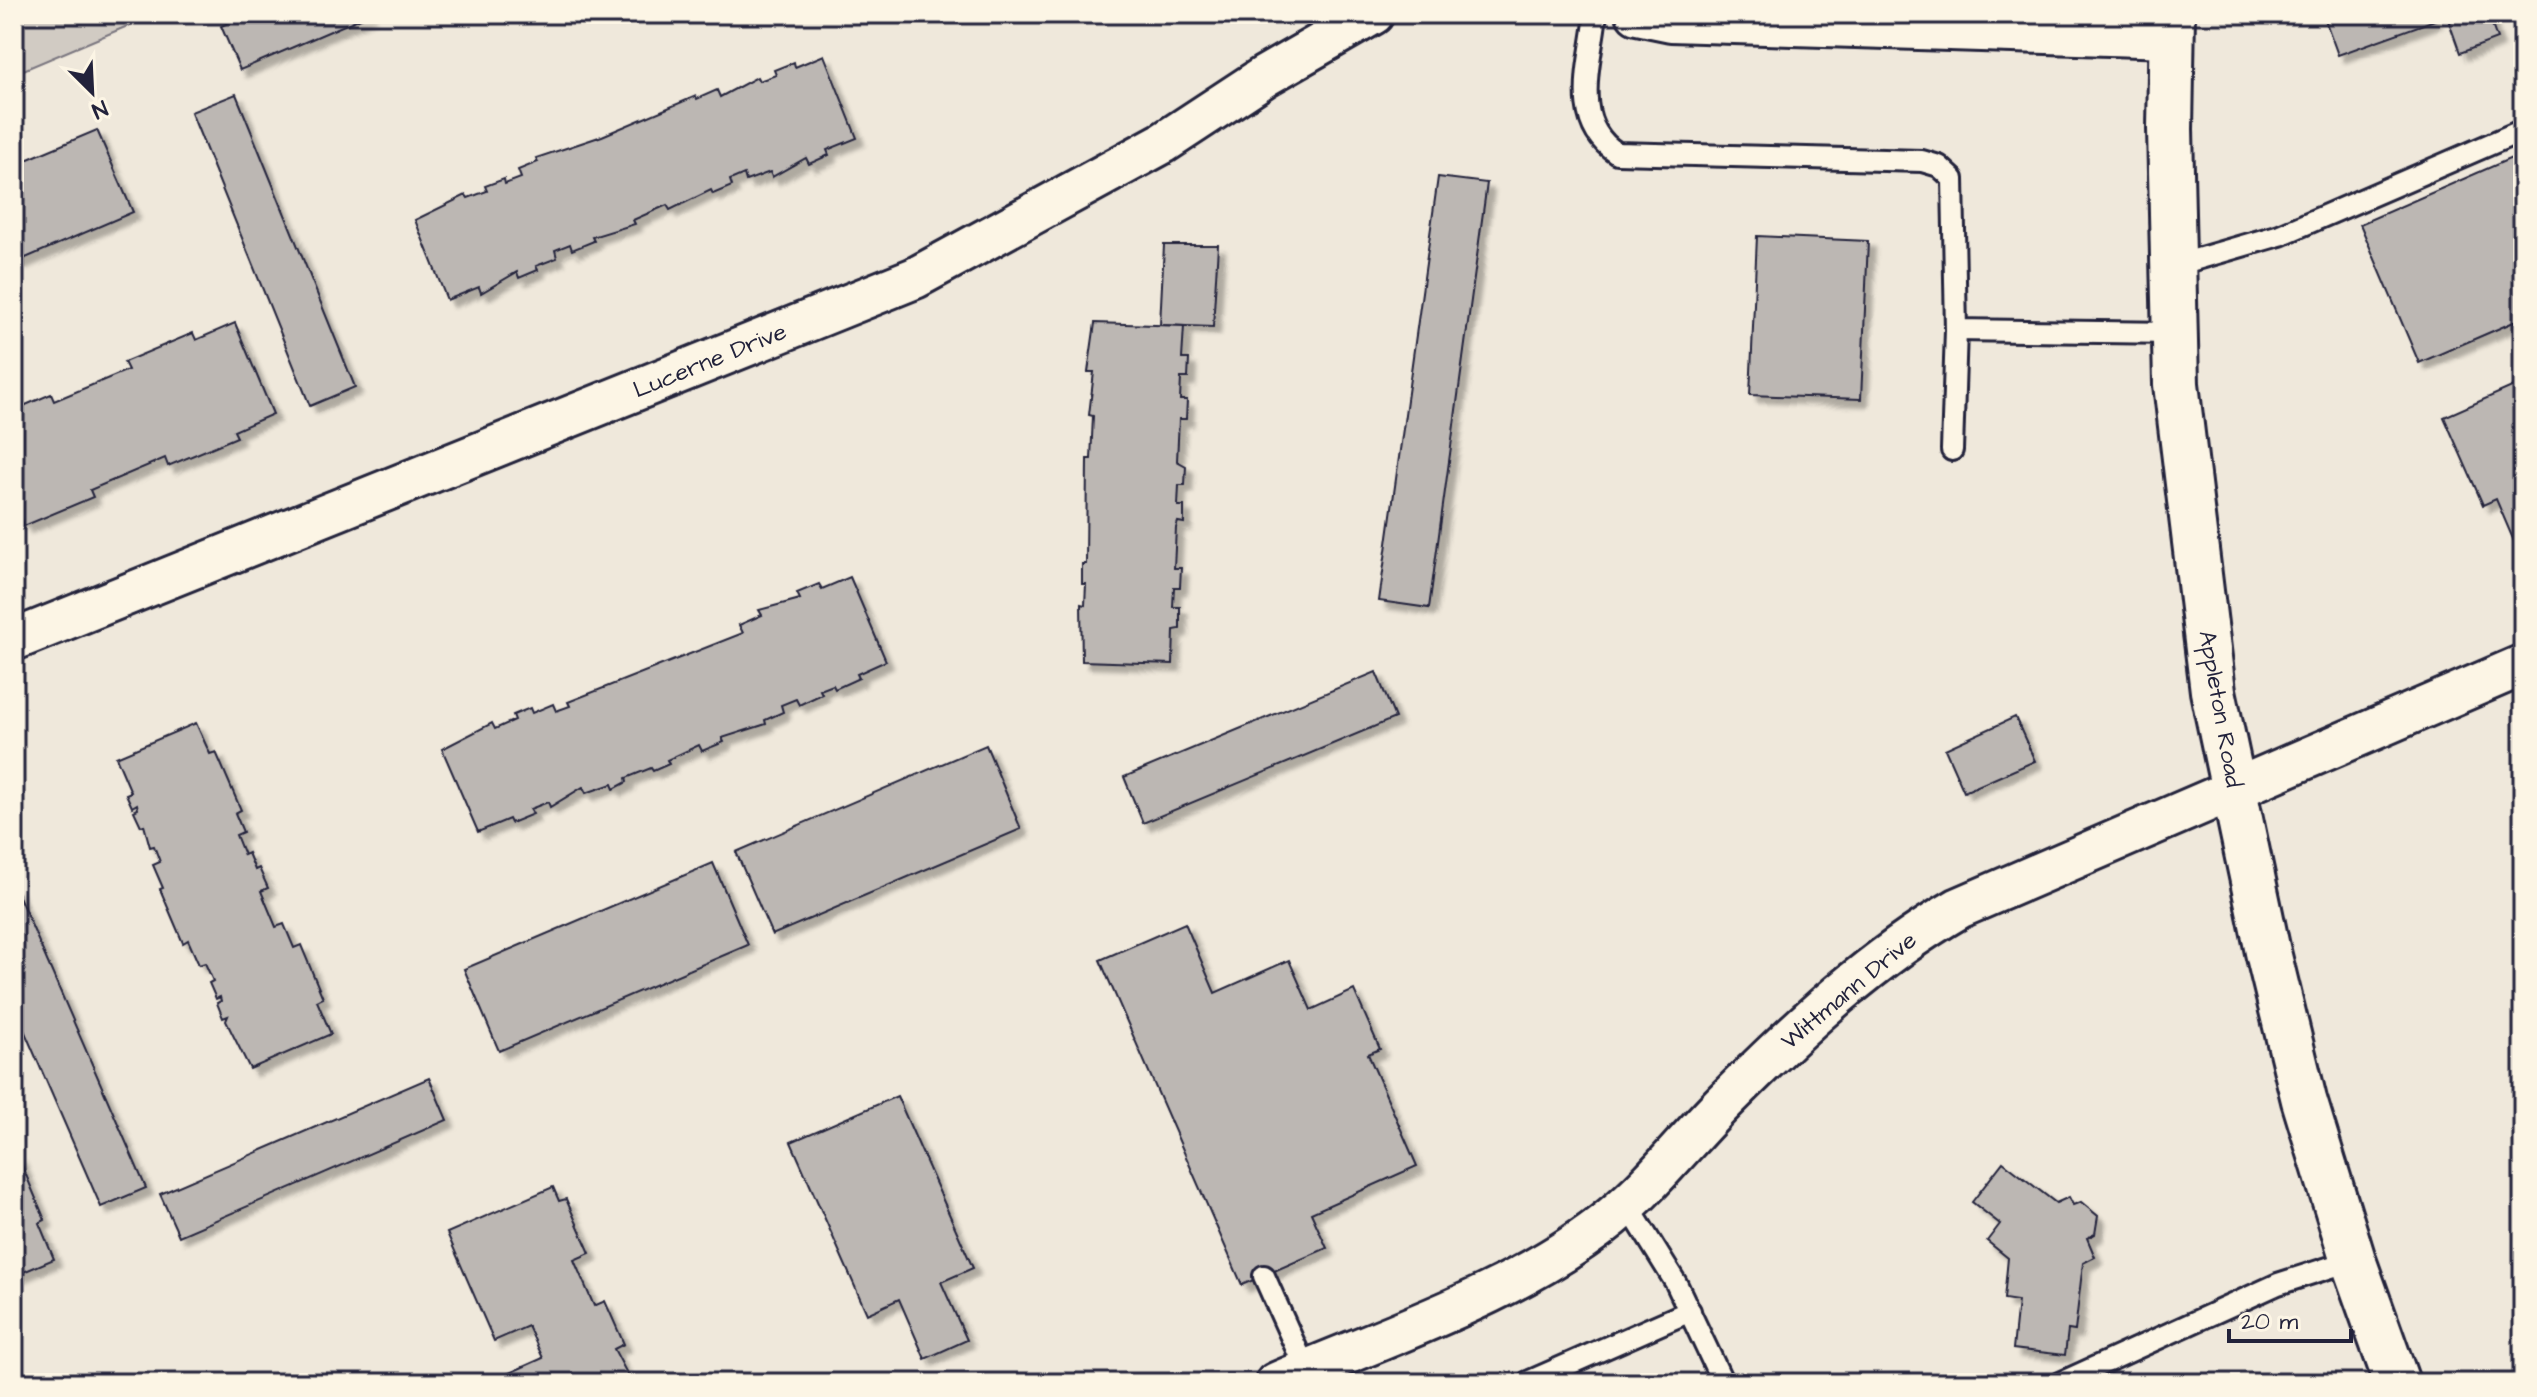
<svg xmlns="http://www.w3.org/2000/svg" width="2537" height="1397" font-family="'Architects Daughter',sans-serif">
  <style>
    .green { fill: #d1cbc3; stroke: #7a767f; stroke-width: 2 }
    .building { fill: #bcb7b3; stroke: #22223b; stroke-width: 2; filter: url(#shadow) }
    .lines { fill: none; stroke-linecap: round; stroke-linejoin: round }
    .service-casing { stroke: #22223b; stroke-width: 26 }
    .minor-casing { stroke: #22223b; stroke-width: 46 }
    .primary-casing { stroke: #22223b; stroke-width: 50 }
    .service { stroke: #fcf5e5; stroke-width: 20 }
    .minor { stroke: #fcf5e5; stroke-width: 40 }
    .primary { stroke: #fcf5e5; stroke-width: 44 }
    .labels { text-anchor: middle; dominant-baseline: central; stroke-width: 6; stroke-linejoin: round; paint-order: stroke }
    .street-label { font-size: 24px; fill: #22223b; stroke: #fcf5e5 }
  </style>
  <defs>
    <filter id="shadow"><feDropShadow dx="7" dy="7" stdDeviation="2" flood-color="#0004"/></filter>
  </defs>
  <rect width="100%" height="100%" fill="#efe8db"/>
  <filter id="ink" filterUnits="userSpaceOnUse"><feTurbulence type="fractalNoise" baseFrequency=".0125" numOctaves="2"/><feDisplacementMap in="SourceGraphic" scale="16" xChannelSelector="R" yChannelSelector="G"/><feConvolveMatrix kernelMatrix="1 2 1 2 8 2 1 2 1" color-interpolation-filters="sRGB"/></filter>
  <g filter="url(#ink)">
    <!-- green -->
    <path class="green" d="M 14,14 L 156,14 L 14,74 Z"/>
    <!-- building -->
    <g class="building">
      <path d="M 249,14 L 370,14 L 240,70 L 221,26 Z"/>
      <path d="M 2323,14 L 2433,14 L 2435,20 L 2338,55 Z"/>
      <path d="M 2473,14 L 2488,14 L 2497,39 L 2460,53 L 2449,22 Z"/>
      <path d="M 824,55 L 857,138 L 827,150 L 829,155 L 809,164 L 806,158 L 772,177 L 770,172 L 746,181 L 744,174 L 730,180 L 732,186 L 713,194 L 711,190 L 670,210 L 667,205 L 633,220 L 635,224 L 592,237 L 594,241 L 572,250 L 570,244 L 555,250 L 557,258 L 536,266 L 538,270 L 519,278 L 517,272 L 481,293 L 479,287 L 447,300 L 415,220 L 466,195 L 468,198 L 487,191 L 485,186 L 504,179 L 505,184 L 521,178 L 518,170 L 538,162 L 536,158 L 602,136 L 696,96 L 697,99 L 717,90 L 720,97 L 757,77 L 759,81 L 776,75 L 774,70 L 794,62 L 795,67 Z"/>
      <path d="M 236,94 L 355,387 L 310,406 L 191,112 Z"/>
      <path d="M 97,130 L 133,212 L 14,263 L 14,165 Z"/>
      <path d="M 2523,153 L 2523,318 L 2419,363 L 2360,224 Z"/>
      <path d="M 1438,177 L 1487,183 L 1429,608 L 1379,601 Z"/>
      <path d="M 1757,236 L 1868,241 L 1861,399 L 1750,395 Z"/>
      <path d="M 1164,245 L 1218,245 L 1213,327 L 1160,325 Z"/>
      <path d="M 235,323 L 273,414 L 234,431 L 237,437 L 168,466 L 165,458 L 90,490 L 93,497 L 24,526 L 22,519 L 14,522 L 14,410 L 51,394 L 54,401 L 128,370 L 124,362 L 193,333 L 196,340 Z"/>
      <path d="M 1095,323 L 1184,326 L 1182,359 L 1189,359 L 1188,378 L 1181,378 L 1180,400 L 1187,400 L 1186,419 L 1179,419 L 1177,461 L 1186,466 L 1185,485 L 1179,485 L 1178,506 L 1184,506 L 1184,523 L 1178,522 L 1176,528 L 1174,568 L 1181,568 L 1180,587 L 1174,587 L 1173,607 L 1180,607 L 1180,629 L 1174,630 L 1173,664 L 1082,661 L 1081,604 L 1085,605 L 1086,584 L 1082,584 L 1082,564 L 1086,564 L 1087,459 L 1091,459 L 1093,416 L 1089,415 L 1094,372 L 1088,372 Z"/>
      <path d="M 2523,382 L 2523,560 L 2522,560 L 2496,499 L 2483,505 L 2444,417 Z"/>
      <path d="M 850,577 L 886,661 L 857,674 L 859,678 L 835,689 L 833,685 L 820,690 L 822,694 L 799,705 L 796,699 L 781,705 L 783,712 L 765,720 L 766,724 L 722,738 L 724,742 L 702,751 L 699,745 L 667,760 L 669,764 L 653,771 L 651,768 L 626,778 L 627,782 L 614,789 L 612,784 L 586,793 L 583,787 L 550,807 L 548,802 L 530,809 L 533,814 L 511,823 L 509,819 L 478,832 L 442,749 L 492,723 L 495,729 L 515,720 L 513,715 L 530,708 L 532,713 L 553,704 L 556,711 L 570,706 L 568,702 L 743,633 L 739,625 L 762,615 L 759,610 L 800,599 L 797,593 L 819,584 L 822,589 Z"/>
      <path d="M 1376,672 L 1395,718 L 1143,823 L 1124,777 Z"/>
      <path d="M 2015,717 L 2035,761 L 1964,792 L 1945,749 Z"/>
      <path d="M 196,723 L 210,754 L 216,752 L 241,810 L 235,813 L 243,832 L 236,835 L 244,855 L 248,853 L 255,870 L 259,868 L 268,888 L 261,891 L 276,927 L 284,924 L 294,948 L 301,945 L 323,998 L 317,1001 L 331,1034 L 250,1069 L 226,1021 L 228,1016 L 223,1018 L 217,1003 L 221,1001 L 220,997 L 216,999 L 209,983 L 213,981 L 205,963 L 199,965 L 188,940 L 183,943 L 160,889 L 163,888 L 153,865 L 160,862 L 154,846 L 150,847 L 144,825 L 141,826 L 134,811 L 138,809 L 137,804 L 132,807 L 126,794 L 131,792 L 116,757 Z"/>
      <path d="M 986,745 L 1021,829 L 772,935 L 736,852 Z"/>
      <path d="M 713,863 L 748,945 L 499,1051 L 464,969 Z"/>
      <path d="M 14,885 L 146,1188 L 101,1207 L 14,1007 Z"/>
      <path d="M 1185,923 L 1215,993 L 1289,960 L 1311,1010 L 1354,990 L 1380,1049 L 1368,1054 L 1417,1166 L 1311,1213 L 1327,1248 L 1242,1285 L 1100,960 Z"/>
      <path d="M 429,1078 L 447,1120 L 179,1236 L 160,1194 Z"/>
      <path d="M 897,1096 L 973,1268 L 941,1282 L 967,1340 L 925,1359 L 899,1299 L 867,1314 L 791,1142 Z"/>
      <path d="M 18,1156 L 45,1220 L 39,1223 L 54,1259 L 14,1276 L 14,1158 Z"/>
      <path d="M 2003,1162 L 2056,1203 L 2069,1197 L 2073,1205 L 2081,1202 L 2098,1216 L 2095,1234 L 2087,1238 L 2095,1257 L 2083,1263 L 2075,1331 L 2068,1330 L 2065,1355 L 2013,1349 L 2018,1301 L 2004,1299 L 2008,1258 L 1987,1241 L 2000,1224 L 1972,1202 Z"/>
      <path d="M 553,1187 L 559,1201 L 566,1199 L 590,1253 L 574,1260 L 594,1306 L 605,1301 L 624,1344 L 614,1349 L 632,1383 L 487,1383 L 543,1358 L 528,1326 L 494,1341 L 447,1233 Z"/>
    </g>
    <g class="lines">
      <defs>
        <g id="service">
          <path d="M 1596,14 C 1591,63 1569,122 1617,153 L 1922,161 L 1939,166 L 1953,179 L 1956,330 L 2175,333"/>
          <path d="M 2173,266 L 2280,235 L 2523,130"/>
          <path d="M 1952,450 L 1956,330"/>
          <path d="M 1627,1204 L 1676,1283 L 1723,1383"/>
          <path d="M 1264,1276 L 1306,1370"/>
          <path d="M 1528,1382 L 1690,1311"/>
          <path d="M 2060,1383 L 2278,1284 L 2353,1260"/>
        </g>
        <g id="minor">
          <path d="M 1637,14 L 1671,21 L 2171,37"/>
          <path d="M 14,640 L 915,278 L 1163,143 L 1265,76 L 1373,14"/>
          <path d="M 1276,1383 C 1385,1336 1521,1292 1612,1217 C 1656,1181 1689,1136 1730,1096 C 1800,1026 1873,958 1959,908 L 2523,665"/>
        </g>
        <path id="primary" d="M 2172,14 L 2170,129 L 2176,384 L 2213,691 L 2268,952 L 2304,1100 L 2353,1260 L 2397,1383"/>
      </defs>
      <!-- service casing -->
      <use href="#service" class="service-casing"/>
      <!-- minor casing -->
      <use href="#minor" class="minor-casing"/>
      <!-- primary casing -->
      <use href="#primary" class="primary-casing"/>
      <!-- service -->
      <use href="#service" class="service"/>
      <!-- minor -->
      <use href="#minor" class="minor"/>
      <!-- primary -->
      <use href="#primary" class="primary"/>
    </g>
  </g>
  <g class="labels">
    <!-- street labels -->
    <g class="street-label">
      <text transform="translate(710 361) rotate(-22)">Lucerne Drive</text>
      <text transform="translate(2220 709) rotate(80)">Appleton Road</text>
      <text transform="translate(1849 991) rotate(-40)">Wittmann Drive</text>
    </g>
  </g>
  <!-- margin -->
  <rect width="2537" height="1397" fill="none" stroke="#fcf5e5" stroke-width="48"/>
  <rect x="24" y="24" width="2489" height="1349" fill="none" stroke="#22223b" stroke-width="3" filter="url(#ink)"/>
  <!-- north arrow -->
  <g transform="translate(92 92) rotate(156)" stroke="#fcf5e5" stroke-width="6" paint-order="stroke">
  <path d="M0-6L14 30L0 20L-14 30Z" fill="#22223b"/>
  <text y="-12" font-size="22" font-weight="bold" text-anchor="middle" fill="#22223b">N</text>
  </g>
  <!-- scale -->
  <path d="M2229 1329v12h122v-12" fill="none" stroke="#22223b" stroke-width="4"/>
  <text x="2241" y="1329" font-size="24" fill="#22223b" stroke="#fcf5e5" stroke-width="6" paint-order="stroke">20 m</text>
</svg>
